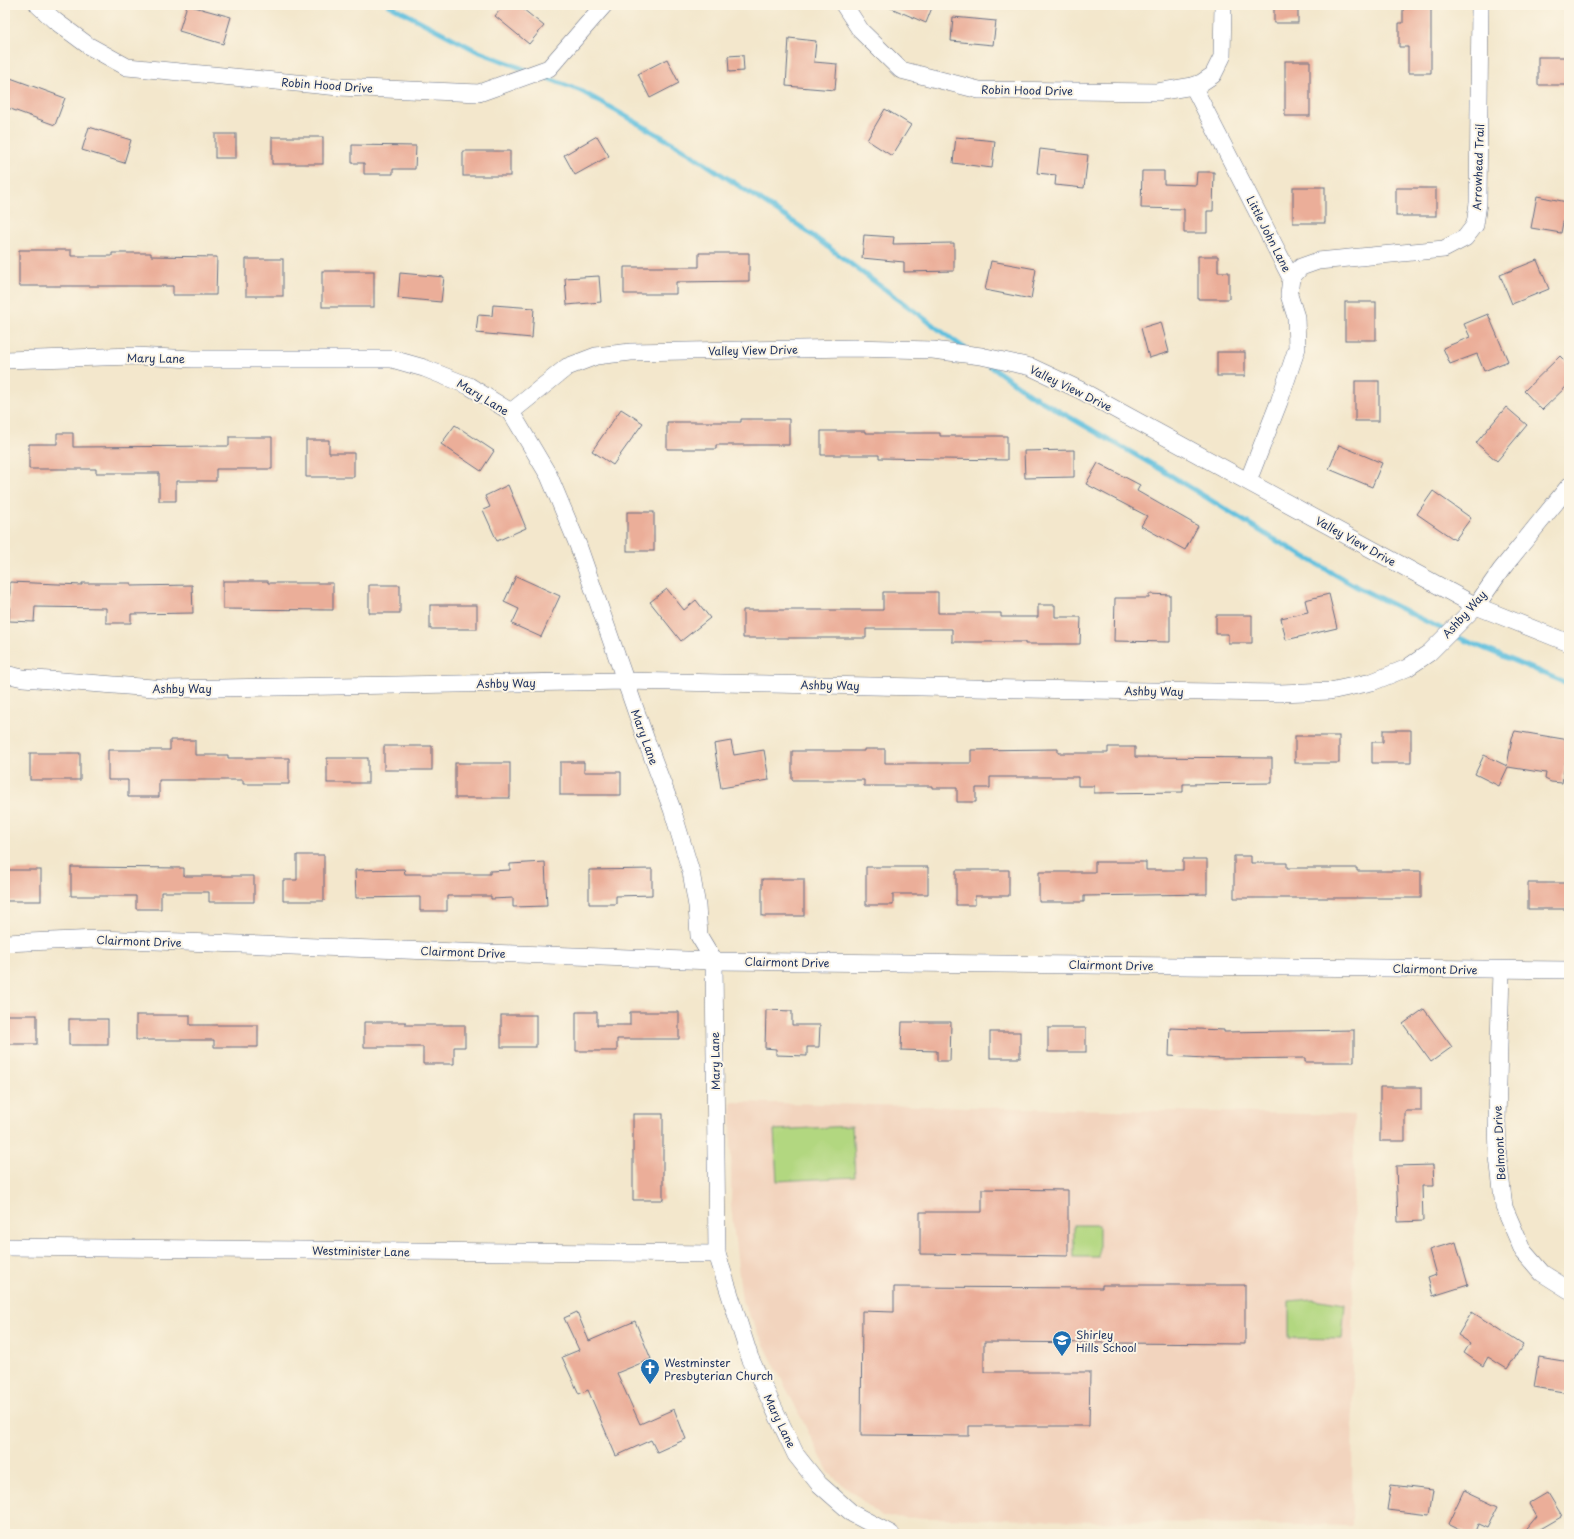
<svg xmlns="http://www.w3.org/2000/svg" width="1574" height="1539" font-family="'Playpen Sans',sans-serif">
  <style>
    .built { fill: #f2d4be }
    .green { fill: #b2d780; stroke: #66836f }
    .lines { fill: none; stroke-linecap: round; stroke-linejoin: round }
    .stream { stroke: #60c0de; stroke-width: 5 }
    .building { fill: #ebae99 }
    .street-casing { stroke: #676f84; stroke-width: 18 }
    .street { stroke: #fff; stroke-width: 17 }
    .labels { text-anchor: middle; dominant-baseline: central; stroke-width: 4; stroke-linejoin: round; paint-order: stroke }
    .street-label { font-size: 11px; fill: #1b2f5e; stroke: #fcf5e5 }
    .poi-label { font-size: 11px; fill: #1b2f5e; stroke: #fcf5e5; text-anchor: start }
  </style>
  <rect width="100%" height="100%" fill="#fcf5e5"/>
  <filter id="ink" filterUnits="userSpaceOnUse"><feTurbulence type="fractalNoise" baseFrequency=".025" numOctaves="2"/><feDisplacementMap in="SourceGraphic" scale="8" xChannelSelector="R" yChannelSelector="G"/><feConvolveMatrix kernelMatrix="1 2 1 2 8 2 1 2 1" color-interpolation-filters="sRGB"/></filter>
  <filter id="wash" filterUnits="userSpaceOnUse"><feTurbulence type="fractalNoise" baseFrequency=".012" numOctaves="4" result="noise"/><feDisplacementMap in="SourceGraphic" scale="16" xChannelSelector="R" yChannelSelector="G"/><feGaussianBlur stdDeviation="0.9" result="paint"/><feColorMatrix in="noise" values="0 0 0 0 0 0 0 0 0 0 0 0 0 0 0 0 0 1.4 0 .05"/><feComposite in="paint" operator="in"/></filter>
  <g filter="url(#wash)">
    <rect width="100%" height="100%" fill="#f3e7cc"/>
    <!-- built -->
    <path class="built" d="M 731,1102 L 1354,1115 L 1352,1526 L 882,1517 L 829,1473 L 742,1301 L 731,1206 Z"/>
    <!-- green -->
    <g class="green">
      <path d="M 852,1126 L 855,1177 L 777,1181 L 774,1130 Z"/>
      <rect x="1074" y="1225" width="25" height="32"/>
      <path d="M 1313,1299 L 1345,1304 L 1342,1339 L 1289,1338 L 1289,1301 Z"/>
    </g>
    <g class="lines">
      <!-- stream -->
      <g class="stream">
        <path d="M 389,5 L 477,51 L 529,71"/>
        <path d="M 542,76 L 581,91 L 683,149 L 801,227 L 964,348"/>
        <path d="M 986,363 L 1031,395 L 1162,470 L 1267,535 L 1357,587 L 1464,640 L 1569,684"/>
      </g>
    </g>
    <g id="blocks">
      <!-- building -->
      <g class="building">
        <path d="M 187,5 L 231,17 L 223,44 L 179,31 Z"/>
        <path d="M 504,5 L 518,5 L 544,26 L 529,44 L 495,16 Z"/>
        <path d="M 884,5 L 933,5 L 926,23 Z"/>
        <rect x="1274" y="5" width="24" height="18"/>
        <path d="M 1403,5 L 1431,5 L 1431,73 L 1408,73 L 1408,47 L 1399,47 L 1399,23 L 1403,23 Z"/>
        <path d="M 953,17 L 996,21 L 993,45 L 951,41 Z"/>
        <path d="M 789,38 L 816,41 L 814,62 L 837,64 L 835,90 L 786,86 Z"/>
        <path d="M 743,55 L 744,71 L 729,72 L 728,56 Z"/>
        <rect x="1538" y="57" width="31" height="28"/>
        <path d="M 667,59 L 679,83 L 650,98 L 638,74 Z"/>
        <rect x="1285" y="61" width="25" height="55"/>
        <path d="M 5,76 L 65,98 L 55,125 L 5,107 Z"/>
        <path d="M 885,109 L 911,125 L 892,156 L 867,140 Z"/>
        <path d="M 89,127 L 131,140 L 124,163 L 82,150 Z"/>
        <rect x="215" y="134" width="21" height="24"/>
        <path d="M 597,136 L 609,156 L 575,175 L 564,155 Z"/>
        <rect x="272" y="137" width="51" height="27"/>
        <path d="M 956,137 L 995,141 L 992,168 L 953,163 Z"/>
        <path d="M 352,145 L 416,146 L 415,169 L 393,169 L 393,174 L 364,174 L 364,163 L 352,163 Z"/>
        <path d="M 1040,149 L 1088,155 L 1084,188 L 1055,185 L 1056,175 L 1037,173 Z"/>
        <rect x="463" y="151" width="47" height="25"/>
        <path d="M 1142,171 L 1164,171 L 1164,184 L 1196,185 L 1197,172 L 1214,172 L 1213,211 L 1207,211 L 1207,233 L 1184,233 L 1184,209 L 1141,208 Z"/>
        <rect x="1293" y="187" width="32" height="36"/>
        <rect x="1396" y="188" width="40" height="28"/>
        <path d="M 1537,196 L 1567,202 L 1561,233 L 1531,228 Z"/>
        <path d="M 864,235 L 894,237 L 893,244 L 954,243 L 954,271 L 904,272 L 904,262 L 862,258 Z"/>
        <path d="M 19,250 L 71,250 L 71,256 L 112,256 L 112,253 L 151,253 L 151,256 L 217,257 L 216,295 L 173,295 L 173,286 L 19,286 Z"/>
        <path d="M 699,253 L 749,253 L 749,281 L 676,282 L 676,294 L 624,294 L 624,267 L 699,267 Z"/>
        <path d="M 1198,256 L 1218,256 L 1218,272 L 1229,272 L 1229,299 L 1198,299 Z"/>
        <rect x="246" y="259" width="37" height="37"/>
        <path d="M 1537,260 L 1549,289 L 1512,304 L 1500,275 Z"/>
        <path d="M 991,261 L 1036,269 L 1031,299 L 985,290 Z"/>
        <rect x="322" y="271" width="52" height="36"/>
        <path d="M 400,273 L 444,277 L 441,302 L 398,298 Z"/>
        <path d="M 599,276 L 601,302 L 567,305 L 565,278 Z"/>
        <rect x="1345" y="302" width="31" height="38"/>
        <path d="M 493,305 L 534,308 L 532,338 L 476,333 L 478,315 L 492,316 Z"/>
        <path d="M 1488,314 L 1508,361 L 1484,371 L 1477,354 L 1450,364 L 1443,348 L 1470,337 L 1464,324 Z"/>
        <path d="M 1161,322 L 1169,352 L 1149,358 L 1141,328 Z"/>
        <rect x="1217" y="352" width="28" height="24"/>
        <path d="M 1560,356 L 1569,365 L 1569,384 L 1542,410 L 1524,391 Z"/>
        <rect x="1355" y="381" width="24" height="40"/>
        <path d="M 1506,407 L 1527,425 L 1497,461 L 1476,443 Z"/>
        <path d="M 621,409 L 643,423 L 613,465 L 592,451 Z"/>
        <path d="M 741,419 L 789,419 L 789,445 L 716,445 L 716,449 L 667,449 L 667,422 L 741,422 Z"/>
        <path d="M 455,425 L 494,451 L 481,471 L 441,444 Z"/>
        <path d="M 821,431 L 865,431 L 865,433 L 940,433 L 940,436 L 1007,436 L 1007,460 L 879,458 L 879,455 L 821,455 Z"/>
        <path d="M 57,433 L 73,433 L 73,447 L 229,446 L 229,437 L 272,437 L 272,469 L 216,469 L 216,481 L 176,481 L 176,501 L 159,501 L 159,473 L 96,473 L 96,469 L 29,469 L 29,444 L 57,444 Z"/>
        <path d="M 306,440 L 329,440 L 329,453 L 354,453 L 354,477 L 306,477 Z"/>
        <path d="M 1339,445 L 1382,463 L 1372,487 L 1329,469 Z"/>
        <path d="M 1074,450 L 1074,477 L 1025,478 L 1024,451 Z"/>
        <path d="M 1098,463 L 1140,485 L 1137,491 L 1198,526 L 1185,550 L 1141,526 L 1147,516 L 1086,484 Z"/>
        <path d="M 508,485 L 526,528 L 497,541 L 483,510 L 490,507 L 485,496 Z"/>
        <path d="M 1433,491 L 1471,518 L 1455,540 L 1417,514 Z"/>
        <rect x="627" y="512" width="27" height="39"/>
        <path d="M 516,576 L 560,596 L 541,637 L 512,624 L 519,609 L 504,602 Z"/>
        <path d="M 223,581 L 268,581 L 268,583 L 333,583 L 333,610 L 223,609 Z"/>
        <path d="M 10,582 L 82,585 L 82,583 L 131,583 L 131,586 L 192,585 L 193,613 L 131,614 L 131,623 L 106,623 L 106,608 L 35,607 L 34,622 L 9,621 Z"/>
        <rect x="369" y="585" width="31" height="28"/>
        <path d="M 667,589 L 684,610 L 696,600 L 710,618 L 681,641 L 650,602 Z"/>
        <path d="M 883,592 L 938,592 L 938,613 L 1001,613 L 1001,617 L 1038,617 L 1038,605 L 1055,605 L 1055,617 L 1081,617 L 1080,644 L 1025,644 L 1025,642 L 952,642 L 952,629 L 866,629 L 866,638 L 743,638 L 743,610 L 883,610 Z"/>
        <path d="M 1149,594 L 1170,595 L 1170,642 L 1114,641 L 1115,598 L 1149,598 Z"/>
        <path d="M 1329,594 L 1337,628 L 1286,640 L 1281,618 L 1308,612 L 1305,600 Z"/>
        <rect x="430" y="605" width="47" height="24"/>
        <path d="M 1216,615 L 1252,615 L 1252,643 L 1228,643 L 1228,634 L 1216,634 Z"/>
        <path d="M 1383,730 L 1411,730 L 1411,763 L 1372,763 L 1372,742 L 1383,742 Z"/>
        <path d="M 1515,731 L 1569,740 L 1562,783 L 1551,782 L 1545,779 L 1546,773 L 1508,767 L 1499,786 L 1475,774 L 1484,755 L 1507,766 L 1512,738 Z"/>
        <rect x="1295" y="736" width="44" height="27"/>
        <path d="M 170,740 L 195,740 L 195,755 L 228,755 L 228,758 L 289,758 L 289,784 L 243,784 L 243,780 L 159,780 L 159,797 L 128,797 L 128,780 L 108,780 L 108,750 L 170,750 Z"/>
        <path d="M 731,741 L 734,755 L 764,750 L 769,780 L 721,788 L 714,744 Z"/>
        <rect x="384" y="746" width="48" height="24"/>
        <path d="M 1108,747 L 1135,747 L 1135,757 L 1272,758 L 1272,783 L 1183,784 L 1183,792 L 1094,793 L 1094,786 L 1078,786 L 1078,777 L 990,777 L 990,788 L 976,788 L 976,802 L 957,802 L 957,788 L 932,788 L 932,786 L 864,786 L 864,780 L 792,780 L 792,751 L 864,751 L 864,749 L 885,749 L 885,763 L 971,763 L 971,750 L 1058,749 L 1058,753 L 1108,753 Z"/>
        <rect x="30" y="753" width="50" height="27"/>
        <rect x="327" y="758" width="41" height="25"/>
        <path d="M 560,762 L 584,762 L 584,772 L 621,772 L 621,795 L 560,795 Z"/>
        <rect x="455" y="763" width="55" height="35"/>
        <path d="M 297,855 L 324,855 L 324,901 L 283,901 L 283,880 L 297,880 Z"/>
        <path d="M 1234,856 L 1251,856 L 1251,863 L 1287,863 L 1287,868 L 1357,868 L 1357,871 L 1421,871 L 1421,898 L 1234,898 Z"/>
        <path d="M 1183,859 L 1207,859 L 1207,894 L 1084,896 L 1084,902 L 1039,902 L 1039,872 L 1095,872 L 1095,862 L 1146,862 L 1146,870 L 1183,870 Z"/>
        <path d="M 545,862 L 547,906 L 513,907 L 513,898 L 491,899 L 491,896 L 447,896 L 447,911 L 420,911 L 420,897 L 356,898 L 355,870 L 404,869 L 405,874 L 490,874 L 490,871 L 510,870 L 510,864 Z"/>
        <path d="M 71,867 L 184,868 L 184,876 L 254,876 L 254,902 L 209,902 L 209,892 L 161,892 L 161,909 L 136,909 L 136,896 L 71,896 Z"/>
        <path d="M 866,867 L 928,867 L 928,894 L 893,894 L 893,905 L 866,905 Z"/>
        <path d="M 652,869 L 652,895 L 616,896 L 616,904 L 589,904 L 589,870 Z"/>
        <rect x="5" y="870" width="36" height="31"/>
        <path d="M 956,870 L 1009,870 L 1009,896 L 975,896 L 975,905 L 956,905 Z"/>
        <rect x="762" y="879" width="42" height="37"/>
        <rect x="1528" y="883" width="41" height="26"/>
        <path d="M 1424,1009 L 1452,1047 L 1431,1062 L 1403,1024 Z"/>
        <path d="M 766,1010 L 792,1011 L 792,1025 L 820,1025 L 819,1047 L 807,1047 L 807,1056 L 776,1055 L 776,1049 L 765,1048 Z"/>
        <path d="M 576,1012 L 597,1012 L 597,1025 L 630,1025 L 630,1012 L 679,1012 L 679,1039 L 617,1039 L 617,1051 L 576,1051 Z"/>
        <rect x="5" y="1015" width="32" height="29"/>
        <path d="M 136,1015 L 190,1015 L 190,1025 L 258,1025 L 258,1047 L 214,1047 L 214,1040 L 136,1040 Z"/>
        <rect x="501" y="1015" width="35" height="32"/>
        <rect x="69" y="1019" width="39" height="26"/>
        <path d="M 364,1022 L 406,1022 L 406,1025 L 465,1025 L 465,1047 L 454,1047 L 454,1064 L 423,1064 L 423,1047 L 364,1047 Z"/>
        <path d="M 902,1022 L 951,1022 L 950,1061 L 937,1061 L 937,1051 L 901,1050 Z"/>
        <rect x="1048" y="1028" width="38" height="24"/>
        <path d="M 1170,1028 L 1224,1030 L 1224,1032 L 1354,1030 L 1354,1062 L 1305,1062 L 1305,1058 L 1223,1059 L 1169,1056 Z"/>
        <rect x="990" y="1032" width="30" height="26"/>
        <path d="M 1380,1087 L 1421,1087 L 1421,1111 L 1405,1111 L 1405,1141 L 1380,1141 Z"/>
        <rect x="633" y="1114" width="30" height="86"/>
        <path d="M 1433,1165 L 1434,1186 L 1422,1186 L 1423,1221 L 1398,1222 L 1396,1166 Z"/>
        <path d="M 982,1189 L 1068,1190 L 1068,1256 L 920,1254 L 920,1212 L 982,1212 Z"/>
        <path d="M 1456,1242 L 1468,1285 L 1433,1296 L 1428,1278 L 1436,1275 L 1429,1250 Z"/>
        <path d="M 1102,1285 L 1245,1285 L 1245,1344 L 984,1342 L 984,1372 L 1090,1372 L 1089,1426 L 969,1426 L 969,1436 L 861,1435 L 862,1311 L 894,1312 L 894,1287 L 1102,1288 Z"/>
        <path d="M 577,1312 L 589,1341 L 635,1321 L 651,1359 L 617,1373 L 640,1424 L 674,1409 L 686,1439 L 657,1452 L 651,1440 L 616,1456 L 588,1390 L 579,1394 L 562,1357 L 579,1350 L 564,1318 Z"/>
        <path d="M 1472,1312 L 1523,1345 L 1507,1369 L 1488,1357 L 1483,1366 L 1464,1353 L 1470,1343 L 1458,1335 Z"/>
        <path d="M 1539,1357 L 1569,1362 L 1569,1393 L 1534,1387 Z"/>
        <path d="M 1391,1485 L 1433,1490 L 1429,1515 L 1387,1510 Z"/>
        <path d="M 1464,1490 L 1498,1506 L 1487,1528 L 1478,1524 L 1474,1534 L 1468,1534 L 1448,1524 Z"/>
        <path d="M 1547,1494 L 1561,1517 L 1532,1534 L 1522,1534 L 1537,1516 L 1530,1504 Z"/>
      </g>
    </g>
  </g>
  <g filter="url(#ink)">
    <use href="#blocks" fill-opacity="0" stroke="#676f84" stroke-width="1"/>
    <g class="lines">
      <defs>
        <g id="street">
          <path d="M 38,5 L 54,20 L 89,46 L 127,67 L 339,87 L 479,93 L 549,68 L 604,5"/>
          <path d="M 844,5 L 861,31 L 901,70 L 979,90 L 1157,92 L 1193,86 L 1201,83 L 1213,75 L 1222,57 L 1223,5"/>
          <path d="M 1193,86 L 1291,278 L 1289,295 L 1296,317 L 1297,348 L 1279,402 L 1248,481"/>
          <path d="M 1291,278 L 1301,267 L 1318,261 L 1444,249 L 1465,238 L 1475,225 L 1478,203 L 1480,5"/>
          <path d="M 5,360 L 135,356 L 193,359 L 392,359 L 424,368 L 469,386 L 511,412 L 549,476 L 578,545 L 646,740 L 672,809 L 691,872 L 697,906 L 699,936 L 714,961 L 717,1254 L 750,1358 L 796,1455 L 819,1484 L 853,1514 L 891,1534"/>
          <path d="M 511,412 L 567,367 L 596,356 L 631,352 L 853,348 L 933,350 L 981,356 L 1031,367 L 1080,390 L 1476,606 L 1569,643"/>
          <path d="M 5,674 L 23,678 L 166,689 L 625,681 L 1024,689 L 1280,693 L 1330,691 L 1372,682 L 1407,668 L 1429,653 L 1476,606 L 1501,570 L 1569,486"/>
          <path d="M 5,943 L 98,939 L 714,961 L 1569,970"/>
          <path d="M 1501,970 L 1497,1120 L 1498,1157 L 1504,1207 L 1523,1251 L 1542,1273 L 1569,1290"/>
          <path d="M 5,1247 L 717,1254"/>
        </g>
      </defs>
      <!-- street casing -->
      <use href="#street" class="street-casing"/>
      <!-- street -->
      <use href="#street" class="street"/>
    </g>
  </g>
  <!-- icons -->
  <defs>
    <symbol id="school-pin" viewBox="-11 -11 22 30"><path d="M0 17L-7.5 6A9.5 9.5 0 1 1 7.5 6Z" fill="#1f6fb2" stroke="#fcf5e5"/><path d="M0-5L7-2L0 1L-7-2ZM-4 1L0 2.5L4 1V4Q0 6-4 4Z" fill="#fff"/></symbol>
    <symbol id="church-pin" viewBox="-11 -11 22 30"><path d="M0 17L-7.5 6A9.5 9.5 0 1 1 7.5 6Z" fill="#1f6fb2" stroke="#fcf5e5"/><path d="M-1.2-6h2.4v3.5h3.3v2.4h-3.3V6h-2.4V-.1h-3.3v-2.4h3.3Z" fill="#fff"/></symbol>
  </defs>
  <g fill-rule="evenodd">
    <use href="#school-pin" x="1051" y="1329" width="22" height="30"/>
    <use href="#church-pin" x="639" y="1357" width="22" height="30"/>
  </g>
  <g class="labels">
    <!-- street labels -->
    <g class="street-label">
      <text transform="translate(327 85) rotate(4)">Robin Hood Drive</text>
      <text transform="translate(1027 90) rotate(1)">Robin Hood Drive</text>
      <text transform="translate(1478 167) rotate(-88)">Arrowhead Trail</text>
      <text transform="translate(1269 234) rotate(63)">Little John Lane</text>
      <text transform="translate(753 350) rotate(-1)">Valley View Drive</text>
      <text transform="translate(156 358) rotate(1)">Mary Lane</text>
      <text transform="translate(1071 388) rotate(26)">Valley View Drive</text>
      <text transform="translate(483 397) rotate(31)">Mary Lane</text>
      <text transform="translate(1356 541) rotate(29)">Valley View Drive</text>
      <text transform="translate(1464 614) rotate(-48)">Ashby Way</text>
      <text transform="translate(506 683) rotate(-1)">Ashby Way</text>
      <text transform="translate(830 685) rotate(1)">Ashby Way</text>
      <text x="182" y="688">Ashby Way</text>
      <text transform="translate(1154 691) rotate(1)">Ashby Way</text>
      <text transform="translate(645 737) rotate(70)">Mary Lane</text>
      <text transform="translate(139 941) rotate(2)">Clairmont Drive</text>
      <text transform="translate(463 952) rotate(2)">Clairmont Drive</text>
      <text transform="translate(787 962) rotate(1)">Clairmont Drive</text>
      <text transform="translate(1111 965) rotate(1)">Clairmont Drive</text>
      <text transform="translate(1435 969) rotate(1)">Clairmont Drive</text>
      <text transform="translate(715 1061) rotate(-91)">Mary Lane</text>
      <text transform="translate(1499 1143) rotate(-93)">Belmont Drive</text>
      <text transform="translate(361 1251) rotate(1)">Westminister Lane</text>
      <text transform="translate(780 1421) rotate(64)">Mary Lane</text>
    </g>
    <!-- poi labels -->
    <g class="poi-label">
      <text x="1076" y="1334">Shirley<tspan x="1076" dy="13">Hills School</tspan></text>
      <text x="664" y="1362">Westminster<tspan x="664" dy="13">Presbyterian Church</tspan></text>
    </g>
  </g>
  <!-- margin -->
  <rect width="1574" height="1539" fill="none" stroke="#fcf5e5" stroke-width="20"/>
</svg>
